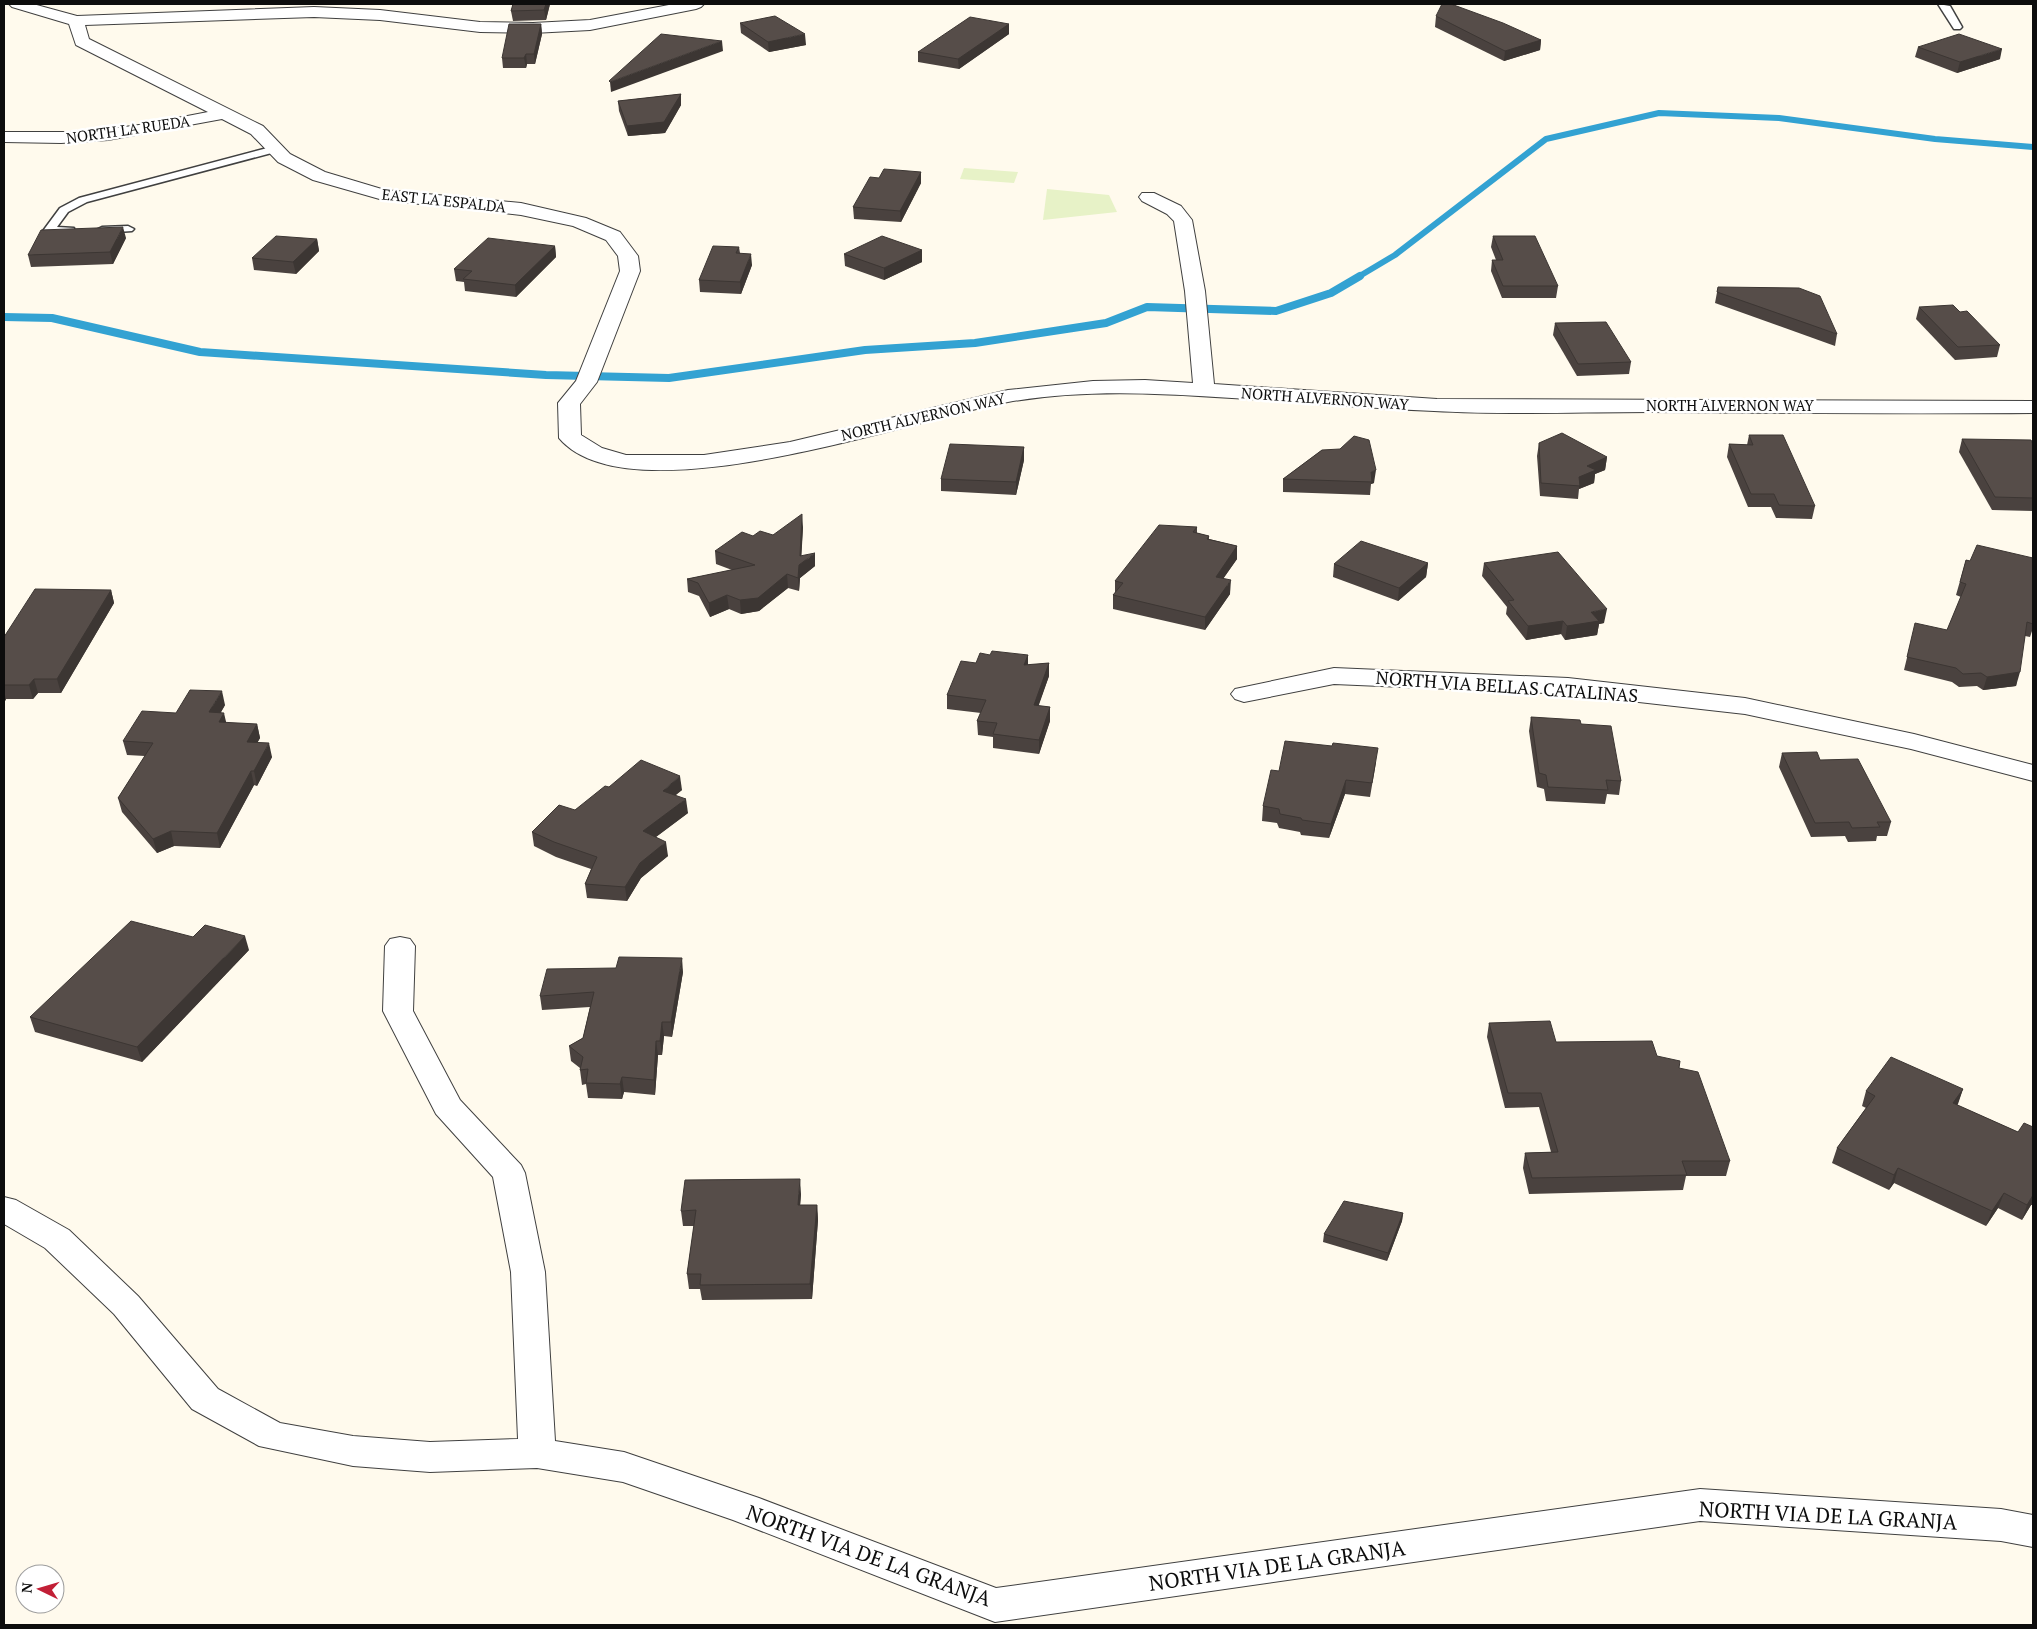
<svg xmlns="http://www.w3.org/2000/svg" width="2037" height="1629" font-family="'PT Serif',serif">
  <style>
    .pitch { fill: #e7f2c7 }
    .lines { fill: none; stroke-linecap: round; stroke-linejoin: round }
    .stream-far1 { stroke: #33a2d2; stroke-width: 6 }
    .stream { stroke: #33a2d2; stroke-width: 8 }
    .lane-casing { stroke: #404040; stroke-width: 3 }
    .street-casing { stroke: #404040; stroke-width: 2 }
    .lane { fill: #fff; fill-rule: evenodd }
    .street { fill: #fff; fill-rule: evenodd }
    .wall { fill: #4a423f }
    .shaded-wall { fill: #3c3633 }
    .building { fill: #564d49; stroke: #3c3633 }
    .labels { text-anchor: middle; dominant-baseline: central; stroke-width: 5; stroke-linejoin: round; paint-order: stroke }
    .far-street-label { font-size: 15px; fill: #0d0d0d; stroke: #fff }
    .street-label { font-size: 18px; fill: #0d0d0d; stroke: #fff }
    .near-street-label { font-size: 21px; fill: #0d0d0d; stroke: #fff }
  </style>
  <rect width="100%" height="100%" fill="#fffaed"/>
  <!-- pitch -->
  <g class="pitch">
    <path d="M 964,168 L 1018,172 L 1014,183 L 960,179 Z"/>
    <path d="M 1047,189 L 1109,195 L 1117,212 L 1043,220 Z"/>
  </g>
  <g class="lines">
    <!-- stream-far1 -->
    <path class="stream-far1" d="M 1358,277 L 1395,255 L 1546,139 L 1659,113 L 1779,118 L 1935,139 L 2033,147"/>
    <!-- stream -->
    <path class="stream" d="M 4,317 L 52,318 L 200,352 L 546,375 L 669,378 L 865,350 L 975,343 L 1106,323 L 1147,307 L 1276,311 L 1331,293 L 1360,276"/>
    <defs>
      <g id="lane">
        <path d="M 1938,4 L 1950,6 L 1962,27 L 1960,29 L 1954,29 Z"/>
        <path d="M 275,146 L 280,149 L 279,151 L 87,202 L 68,212 L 57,227 L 74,228 L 74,232 L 49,234 L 43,231 L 60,208 L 79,198 Z"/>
        <path d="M 128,226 L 134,229 L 132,231 L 102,233 L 96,230 L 102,227 Z"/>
      </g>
      <g id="street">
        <path d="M 9,4 L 33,4 L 77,16 L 314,7 L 380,10 L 480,22 L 533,23 L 590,20 L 674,4 L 704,4 L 701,7 L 696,9 L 590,30 L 533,33 L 480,32 L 380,20 L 314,17 L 85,25 L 89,39 L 263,126 L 290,154 L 325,172 L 385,190 L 521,203 L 586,218 L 620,232 L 638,256 L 640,271 L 597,382 L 580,404 L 581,435 L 602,448 L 626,455 L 704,455 L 790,442 L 1008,390 L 1093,381 L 1145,380 L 1193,383 L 1185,291 L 1174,221 L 1167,214 L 1142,201 L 1139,197 L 1142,193 L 1154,193 L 1181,206 L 1192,220 L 1205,291 L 1214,384 L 1437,399 L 2033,401 L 2033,413 C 1906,414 1778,413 1651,412 C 1579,412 1506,415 1434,411 C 1367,408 1299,402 1232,398 C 1157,393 1082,389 1008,402 C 914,419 629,521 559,438 L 558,403 L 576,381 L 620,271 L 618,256 L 606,240 L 573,226 L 521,215 L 383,200 L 313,180 L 278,162 L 251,134 L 222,119 L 108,140 L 61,143 L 4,142 L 4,132 L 89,132 L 146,124 L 208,112 L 76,45 L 69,24 L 12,7 Z"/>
        <path d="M 1334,668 L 1568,678 L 1745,698 L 1914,734 L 2033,765 L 2033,781 L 1911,749 L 1745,714 L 1568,694 L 1334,684 L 1244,702 L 1235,699 L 1231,694 L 1235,689 Z"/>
        <path d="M 400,937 L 410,939 L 415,946 L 413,1011 L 460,1100 L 521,1165 L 525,1173 L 545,1272 L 555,1441 L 624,1452 L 759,1498 L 996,1588 L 1700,1489 L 2001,1509 L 2033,1515 L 2033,1547 L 2001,1541 L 1700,1521 L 995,1622 L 733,1520 L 623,1482 L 537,1468 L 430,1472 L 353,1466 L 259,1446 L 192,1409 L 114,1314 L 45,1248 L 4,1224 L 4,1197 L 16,1200 L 69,1230 L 138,1296 L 218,1389 L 280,1423 L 353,1436 L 430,1442 L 518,1439 L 511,1272 L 493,1177 L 436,1114 L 383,1011 L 385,946 L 390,939 Z"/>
      </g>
    </defs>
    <!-- lane casing -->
    <use href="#lane" class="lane-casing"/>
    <!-- street casing -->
    <use href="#street" class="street-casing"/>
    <!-- lane -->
    <use href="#lane" class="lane"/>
    <!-- street -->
    <use href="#street" class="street"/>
  </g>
  <!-- wall -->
  <g class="wall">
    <path d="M 513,4 L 550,4 L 546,20 L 513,21 L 511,11 Z"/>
    <path d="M 1436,16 L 1541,40 L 1540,50 L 1504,61 L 1435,27 Z"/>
    <path d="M 740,23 L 806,45 L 769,52 L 741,33 Z"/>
    <path d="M 541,24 L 542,34 L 535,64 L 527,64 L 526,68 L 503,68 L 502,58 Z"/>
    <path d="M 1009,24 L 1009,34 L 959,69 L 918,62 L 918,52 Z"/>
    <path d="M 1918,47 L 2000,59 L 1957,73 L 1915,57 Z"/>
    <path d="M 681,94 L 681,105 L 665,133 L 628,136 L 619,111 L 618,101 Z"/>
    <path d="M 921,172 L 921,183 L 901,222 L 854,219 L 853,207 L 879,178 Z"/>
    <path d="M 1493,236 L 1558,286 L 1556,298 L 1502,298 L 1491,271 L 1492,260 L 1496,260 L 1491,247 Z"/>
    <path d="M 126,238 L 113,264 L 31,267 L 28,255 Z"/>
    <path d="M 317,239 L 319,251 L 296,274 L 254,270 L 252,258 Z"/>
    <path d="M 555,246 L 556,257 L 516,297 L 465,291 L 464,282 L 456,281 L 454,269 Z"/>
    <path d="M 739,247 L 740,253 L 752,265 L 741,294 L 700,292 L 699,280 Z"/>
    <path d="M 922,250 L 922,262 L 884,280 L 845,266 L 844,254 Z"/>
    <path d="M 1718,287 L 1837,334 L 1835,346 L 1715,303 Z"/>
    <path d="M 1919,307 L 1960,312 L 2000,345 L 1997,357 L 1955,360 L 1916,319 Z"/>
    <path d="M 1555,323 L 1631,362 L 1629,374 L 1577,376 L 1553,335 Z"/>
    <path d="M 1749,435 L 1815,506 L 1812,519 L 1776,518 L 1771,507 L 1748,507 L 1727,457 L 1729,444 L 1747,445 Z"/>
    <path d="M 1962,439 L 2033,444 L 2033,511 L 1992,510 L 1959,452 Z"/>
    <path d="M 1539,443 L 1607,457 L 1605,470 L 1595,474 L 1594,483 L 1579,489 L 1578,499 L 1540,496 L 1537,456 Z"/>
    <path d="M 1024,447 L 1024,460 L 1016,495 L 941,491 L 941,479 Z"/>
    <path d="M 1322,450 L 1374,483 L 1371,484 L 1370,495 L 1283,492 L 1283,479 Z"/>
    <path d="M 803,527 L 801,556 L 815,566 L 800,578 L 799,591 L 788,588 L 759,611 L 741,614 L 729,609 L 710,617 L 699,596 L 688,592 L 687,579 L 732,570 L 716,564 L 715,551 L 753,536 L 773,535 Z"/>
    <path d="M 1197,527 L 1197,533 L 1209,536 L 1209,539 L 1237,546 L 1237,559 L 1223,579 L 1230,594 L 1205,630 L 1113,609 L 1113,595 L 1115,593 L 1115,581 Z"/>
    <path d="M 2033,558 L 2033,628 L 2030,637 L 2025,636 L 2016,686 L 1983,690 L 1977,686 L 1959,687 L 1952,682 L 1904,670 L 1912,637 L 1947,630 L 1961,597 L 1956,595 L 1966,560 L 1970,561 Z"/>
    <path d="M 1428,563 L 1426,577 L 1398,601 L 1333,577 L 1334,564 Z"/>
    <path d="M 1484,563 L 1604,623 L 1599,624 L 1597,635 L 1565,640 L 1561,634 L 1526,640 L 1506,614 L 1507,607 L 1482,576 Z"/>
    <path d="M 111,590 L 114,603 L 61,693 L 38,693 L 33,699 L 6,699 L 4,703 L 4,637 Z"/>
    <path d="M 990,655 L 1028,655 L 1028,665 L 1049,663 L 1049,676 L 1038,706 L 1050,707 L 1050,721 L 1039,754 L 993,748 L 993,737 L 978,735 L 977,721 L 981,713 L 947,709 L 947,695 L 976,663 Z"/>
    <path d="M 225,705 L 221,712 L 226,723 L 257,724 L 260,738 L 257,743 L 272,757 L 257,786 L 254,785 L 220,848 L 174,846 L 157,853 L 122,812 L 118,798 L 145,756 L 127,755 L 123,741 L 176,713 Z"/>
    <path d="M 1531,717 L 1581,724 L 1621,781 L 1619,795 L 1607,794 L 1605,804 L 1546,801 L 1544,789 L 1537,787 L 1529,731 Z"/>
    <path d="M 1782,753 L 1820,760 L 1891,822 L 1887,836 L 1877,836 L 1876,841 L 1848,842 L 1845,836 L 1811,837 L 1779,767 Z"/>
    <path d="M 1376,762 L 1370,797 L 1345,794 L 1329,838 L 1301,835 L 1300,832 L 1279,828 L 1277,823 L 1262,821 L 1263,806 L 1279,771 Z"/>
    <path d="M 609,787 L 682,790 L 675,795 L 688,813 L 656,837 L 668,856 L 641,878 L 627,901 L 587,898 L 585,884 L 591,869 L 556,857 L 534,846 L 532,832 L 575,810 Z"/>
    <path d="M 249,950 L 142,1062 L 35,1032 L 30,1017 Z"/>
    <path d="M 683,972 L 672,1037 L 664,1036 L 662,1055 L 658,1055 L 655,1095 L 624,1092 L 622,1099 L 588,1098 L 586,1084 L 582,1085 L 580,1070 L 580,1068 L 571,1061 L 569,1046 L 583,1038 L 590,1007 L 542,1010 L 540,996 Z"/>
    <path d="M 1489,1023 L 1556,1042 L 1657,1056 L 1679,1068 L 1730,1161 L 1726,1176 L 1686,1176 L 1683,1190 L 1529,1194 L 1523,1168 L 1525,1153 L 1551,1152 L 1539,1107 L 1505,1108 L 1487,1037 Z"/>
    <path d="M 1963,1089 L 1957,1105 L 2018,1132 L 2033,1127 L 2033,1205 L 2031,1205 L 2022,1220 L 1998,1208 L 1986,1226 L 1894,1183 L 1889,1190 L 1832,1163 L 1837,1148 L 1866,1108 L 1862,1106 L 1866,1091 Z"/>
    <path d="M 801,1194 L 800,1205 L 817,1205 L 818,1220 L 812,1299 L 702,1300 L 700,1289 L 689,1289 L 687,1274 L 694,1226 L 683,1226 L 681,1211 Z"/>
    <path d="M 1403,1213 L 1402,1221 L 1387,1261 L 1323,1242 L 1324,1234 Z"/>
  </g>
  <!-- shaded-wall -->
  <g class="shaded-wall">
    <path d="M 546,4 L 550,4 L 546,20 L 544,10 Z"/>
    <path d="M 541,24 L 542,34 L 535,64 L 534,54 Z"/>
    <path d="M 1009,24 L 1009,34 L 959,69 L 958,59 Z"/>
    <path d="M 805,34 L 806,45 L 769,52 L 768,42 Z"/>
    <path d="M 1541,40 L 1540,50 L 1504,61 L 1505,51 Z"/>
    <path d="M 722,41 L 723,51 L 611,92 L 610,82 Z"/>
    <path d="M 2002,49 L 2000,59 L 1957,73 L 1960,62 Z"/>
    <path d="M 526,54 L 527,64 L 526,68 L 524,58 Z"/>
    <path d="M 681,94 L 681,105 L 665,133 L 628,136 L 627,126 Z"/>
    <path d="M 921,172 L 921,183 L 901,222 L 900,211 Z"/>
    <path d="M 123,227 L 126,238 L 113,264 L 110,252 Z"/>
    <path d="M 317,239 L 319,251 L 296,274 L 293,262 Z"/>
    <path d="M 555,246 L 556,257 L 516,297 L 515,285 Z"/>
    <path d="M 922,250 L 922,262 L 884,280 L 884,268 Z"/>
    <path d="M 751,254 L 752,265 L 741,294 L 740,282 Z"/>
    <path d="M 1024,447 L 1024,460 L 1016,495 L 1016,482 Z"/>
    <path d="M 1607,457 L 1605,470 L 1595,474 L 1594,483 L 1579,489 L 1579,477 L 1587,466 Z"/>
    <path d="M 1376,470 L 1374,483 L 1371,484 L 1371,472 Z"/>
    <path d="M 802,514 L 803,527 L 801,564 L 815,553 L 815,566 L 800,578 L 799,591 L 798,578 Z"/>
    <path d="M 1237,546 L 1237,559 L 1215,590 L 1216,577 Z"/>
    <path d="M 1428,563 L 1426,577 L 1398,601 L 1399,588 Z"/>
    <path d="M 787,574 L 788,588 L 759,611 L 741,614 L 740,600 Z"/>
    <path d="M 1231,580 L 1230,594 L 1205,630 L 1205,617 Z"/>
    <path d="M 111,590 L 114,603 L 61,693 L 57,679 Z"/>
    <path d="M 727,595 L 729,609 L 710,617 L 709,603 Z"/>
    <path d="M 1607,609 L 1604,623 L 1599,624 L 1597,635 L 1565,640 L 1567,626 L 1591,612 Z"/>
    <path d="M 1563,621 L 1561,634 L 1526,640 L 1528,626 Z"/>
    <path d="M 1028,655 L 1028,669 L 1024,665 Z"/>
    <path d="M 1049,663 L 1049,676 L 1034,719 L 1034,705 Z"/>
    <path d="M 2020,672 L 2016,686 L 1983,690 L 1987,677 Z"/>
    <path d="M 34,679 L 38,693 L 33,699 L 29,685 Z"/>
    <path d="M 4,691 L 6,699 L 4,703 Z"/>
    <path d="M 222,691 L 225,705 L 213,726 L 209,712 Z"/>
    <path d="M 1050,707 L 1050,721 L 1039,754 L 1039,740 Z"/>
    <path d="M 224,713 L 227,726 L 219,722 Z"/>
    <path d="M 257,724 L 260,738 L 250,756 L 247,742 Z"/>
    <path d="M 269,743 L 272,757 L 257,786 L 254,771 Z"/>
    <path d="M 251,771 L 254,785 L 220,848 L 217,833 Z"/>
    <path d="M 680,776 L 682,790 L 664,805 L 663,791 Z"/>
    <path d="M 1346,780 L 1345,794 L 1329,838 L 1331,824 Z"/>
    <path d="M 686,799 L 688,813 L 645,845 L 643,831 Z"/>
    <path d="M 171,831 L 174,846 L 157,853 L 153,839 Z"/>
    <path d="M 666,842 L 668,856 L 641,878 L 627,901 L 625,887 L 640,863 Z"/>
    <path d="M 245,936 L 249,950 L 142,1062 L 137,1047 Z"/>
    <path d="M 682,958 L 683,972 L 672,1037 L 671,1022 Z"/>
    <path d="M 662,1022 L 664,1036 L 662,1055 L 660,1041 Z"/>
    <path d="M 656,1041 L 658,1055 L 655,1095 L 654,1080 Z"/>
    <path d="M 622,1077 L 624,1092 L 622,1099 L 620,1084 Z"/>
    <path d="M 1963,1089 L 1958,1104 L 1948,1118 L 1953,1103 Z"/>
    <path d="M 1898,1168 L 1894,1183 L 1889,1190 L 1894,1175 Z"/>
    <path d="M 800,1179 L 801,1194 L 799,1220 L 798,1205 Z"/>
    <path d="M 2004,1193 L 1998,1208 L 1986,1226 L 1992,1211 Z"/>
    <path d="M 2033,1195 L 2033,1199 L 2031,1205 L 2022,1220 L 2027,1205 Z"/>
    <path d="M 817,1205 L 818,1220 L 812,1299 L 810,1284 Z"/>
    <path d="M 1403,1213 L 1402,1221 L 1387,1261 L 1388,1253 Z"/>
  </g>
  <!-- building -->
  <g class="building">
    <path d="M 513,4 L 546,4 L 544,10 L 511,11 Z"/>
    <path d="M 1442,4 L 1451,4 L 1503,23 L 1541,40 L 1505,51 L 1436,16 Z"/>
    <path d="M 775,16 L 805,34 L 768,42 L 740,23 Z"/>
    <path d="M 970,17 L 1009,24 L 958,59 L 918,52 Z"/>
    <path d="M 509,24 L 541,24 L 534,54 L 526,54 L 524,58 L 502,58 Z"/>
    <path d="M 661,34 L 722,41 L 610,82 L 609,81 Z"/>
    <path d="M 1959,34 L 2002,49 L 1960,62 L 1918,47 Z"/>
    <path d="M 681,94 L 664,122 L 627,126 L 618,101 Z"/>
    <path d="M 884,169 L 921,172 L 900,211 L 853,207 L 870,177 L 879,178 Z"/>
    <path d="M 123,227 L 110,252 L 28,255 L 41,230 Z"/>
    <path d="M 276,236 L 317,239 L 293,262 L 252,258 Z"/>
    <path d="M 882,236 L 922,250 L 884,268 L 844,254 Z"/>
    <path d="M 1493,236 L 1535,236 L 1558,286 L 1503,286 L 1492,260 L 1503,260 Z"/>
    <path d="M 488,238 L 555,246 L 515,285 L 463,279 L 472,271 L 454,269 Z"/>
    <path d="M 713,246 L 739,247 L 736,253 L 751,254 L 740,282 L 699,280 Z"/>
    <path d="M 1718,287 L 1799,288 L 1820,296 L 1837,334 L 1717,292 Z"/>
    <path d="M 1953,305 L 1960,312 L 1967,311 L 2000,345 L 1958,347 L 1919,307 Z"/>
    <path d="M 1606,322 L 1631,362 L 1578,364 L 1555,323 Z"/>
    <path d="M 1562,433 L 1607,457 L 1587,466 L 1596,470 L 1579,477 L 1580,486 L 1541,483 L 1539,443 Z"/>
    <path d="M 1749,435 L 1783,435 L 1815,506 L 1779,505 L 1774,494 L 1751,494 L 1729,444 L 1753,445 Z"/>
    <path d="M 1354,436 L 1369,440 L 1376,470 L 1371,472 L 1372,482 L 1283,479 L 1322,450 L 1340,449 Z"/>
    <path d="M 1962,439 L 2031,440 L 2033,444 L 2033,498 L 1995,497 Z"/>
    <path d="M 950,444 L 1024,447 L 1016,482 L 941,479 Z"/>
    <path d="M 802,514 L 800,556 L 815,553 L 799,565 L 798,578 L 787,574 L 758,598 L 740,600 L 727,595 L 709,603 L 698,583 L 687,579 L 755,565 L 715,551 L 742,532 L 753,536 L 760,531 L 773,535 Z"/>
    <path d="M 1159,525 L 1197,527 L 1193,532 L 1209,536 L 1207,539 L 1237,546 L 1216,577 L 1231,580 L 1205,617 L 1113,595 L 1123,583 L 1115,581 Z"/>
    <path d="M 1361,541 L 1428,563 L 1399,588 L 1334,564 Z"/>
    <path d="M 1977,545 L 2033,558 L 2033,624 L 2027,622 L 2020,672 L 1987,677 L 1981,673 L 1963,674 L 1956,668 L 1907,657 L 1915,623 L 1947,630 L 1966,584 L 1960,582 L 1966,560 L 1970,561 Z"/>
    <path d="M 1558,552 L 1607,609 L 1591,612 L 1599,621 L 1567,626 L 1563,621 L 1528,626 L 1508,601 L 1514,600 L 1484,563 Z"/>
    <path d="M 35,589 L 111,590 L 57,679 L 34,679 L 29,685 L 4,685 L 4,637 Z"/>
    <path d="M 992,651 L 1028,655 L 1024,665 L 1049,663 L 1034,705 L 1050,707 L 1039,740 L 993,734 L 997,723 L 977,721 L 986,700 L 947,695 L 961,661 L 976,663 L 980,653 L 990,655 Z"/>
    <path d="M 190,690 L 222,691 L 209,712 L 224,713 L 219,722 L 257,724 L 247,742 L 269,743 L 254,771 L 251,771 L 217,833 L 171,831 L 153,839 L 118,798 L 153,743 L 123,741 L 142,711 L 176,713 Z"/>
    <path d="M 1531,717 L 1580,720 L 1581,724 L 1611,726 L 1621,781 L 1606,780 L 1608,790 L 1548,787 L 1546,775 L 1539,773 Z"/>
    <path d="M 1285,741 L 1332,746 L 1333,743 L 1378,748 L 1372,783 L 1346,780 L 1331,824 L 1302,820 L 1301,818 L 1280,814 L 1279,809 L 1263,806 L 1271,770 L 1279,771 Z"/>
    <path d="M 1817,752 L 1820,760 L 1858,759 L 1891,822 L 1877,822 L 1880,827 L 1852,828 L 1849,822 L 1815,823 L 1782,753 Z"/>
    <path d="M 641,760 L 680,776 L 663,791 L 686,799 L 643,831 L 666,842 L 640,863 L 625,887 L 585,884 L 597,857 L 554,842 L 532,832 L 559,805 L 575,810 L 605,786 L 609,787 Z"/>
    <path d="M 131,921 L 193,937 L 205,925 L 245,936 L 137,1047 L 30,1017 Z"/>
    <path d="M 619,957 L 682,958 L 671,1022 L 662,1022 L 660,1041 L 656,1041 L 654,1080 L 622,1077 L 620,1084 L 586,1083 L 588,1069 L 580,1070 L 583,1057 L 569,1046 L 583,1038 L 594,992 L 540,996 L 547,969 L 616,968 Z"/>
    <path d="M 1550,1021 L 1556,1042 L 1652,1041 L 1657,1056 L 1680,1061 L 1679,1068 L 1698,1072 L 1730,1161 L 1682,1161 L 1687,1175 L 1532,1178 L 1525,1153 L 1558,1152 L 1541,1093 L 1508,1093 L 1489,1023 Z"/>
    <path d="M 1891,1057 L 1963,1089 L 1953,1103 L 2018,1132 L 2024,1123 L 2033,1127 L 2033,1195 L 2027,1205 L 2004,1193 L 1992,1211 L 1898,1168 L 1894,1175 L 1837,1148 L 1875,1096 L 1866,1091 Z"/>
    <path d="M 800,1179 L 798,1205 L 817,1205 L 810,1284 L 700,1285 L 701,1274 L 687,1274 L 696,1210 L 681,1211 L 685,1180 Z"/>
    <path d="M 1344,1201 L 1403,1213 L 1388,1253 L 1324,1234 Z"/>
  </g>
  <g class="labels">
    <!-- far-street labels -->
    <g class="far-street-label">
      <text transform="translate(128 129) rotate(-8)">NORTH LA RUEDA</text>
      <text transform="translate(444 200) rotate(6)">EAST LA ESPALDA</text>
      <text transform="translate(1325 398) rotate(4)">NORTH ALVERNON WAY</text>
      <text x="1730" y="405">NORTH ALVERNON WAY</text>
      <text transform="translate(923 416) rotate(-13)">NORTH ALVERNON WAY</text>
    </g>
    <!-- street labels -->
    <g class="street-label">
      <text transform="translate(1507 686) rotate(4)">NORTH VIA BELLAS CATALINAS</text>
    </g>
    <!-- near-street labels -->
    <g class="near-street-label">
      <text transform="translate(1828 1515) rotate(3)">NORTH VIA DE LA GRANJA</text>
      <text transform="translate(869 1555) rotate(20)">NORTH VIA DE LA GRANJA</text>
      <text transform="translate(1277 1565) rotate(-8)">NORTH VIA DE LA GRANJA</text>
    </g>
  </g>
  <!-- border -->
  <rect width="2037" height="1629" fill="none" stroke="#0d0d0d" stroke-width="10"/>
  <!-- north arrow -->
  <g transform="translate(40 1589) rotate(275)"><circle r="24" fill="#ffffff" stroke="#9e9e9e"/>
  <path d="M0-4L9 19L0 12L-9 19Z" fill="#c21f36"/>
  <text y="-8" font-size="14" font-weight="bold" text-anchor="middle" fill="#0d0d0d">N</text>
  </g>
</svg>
